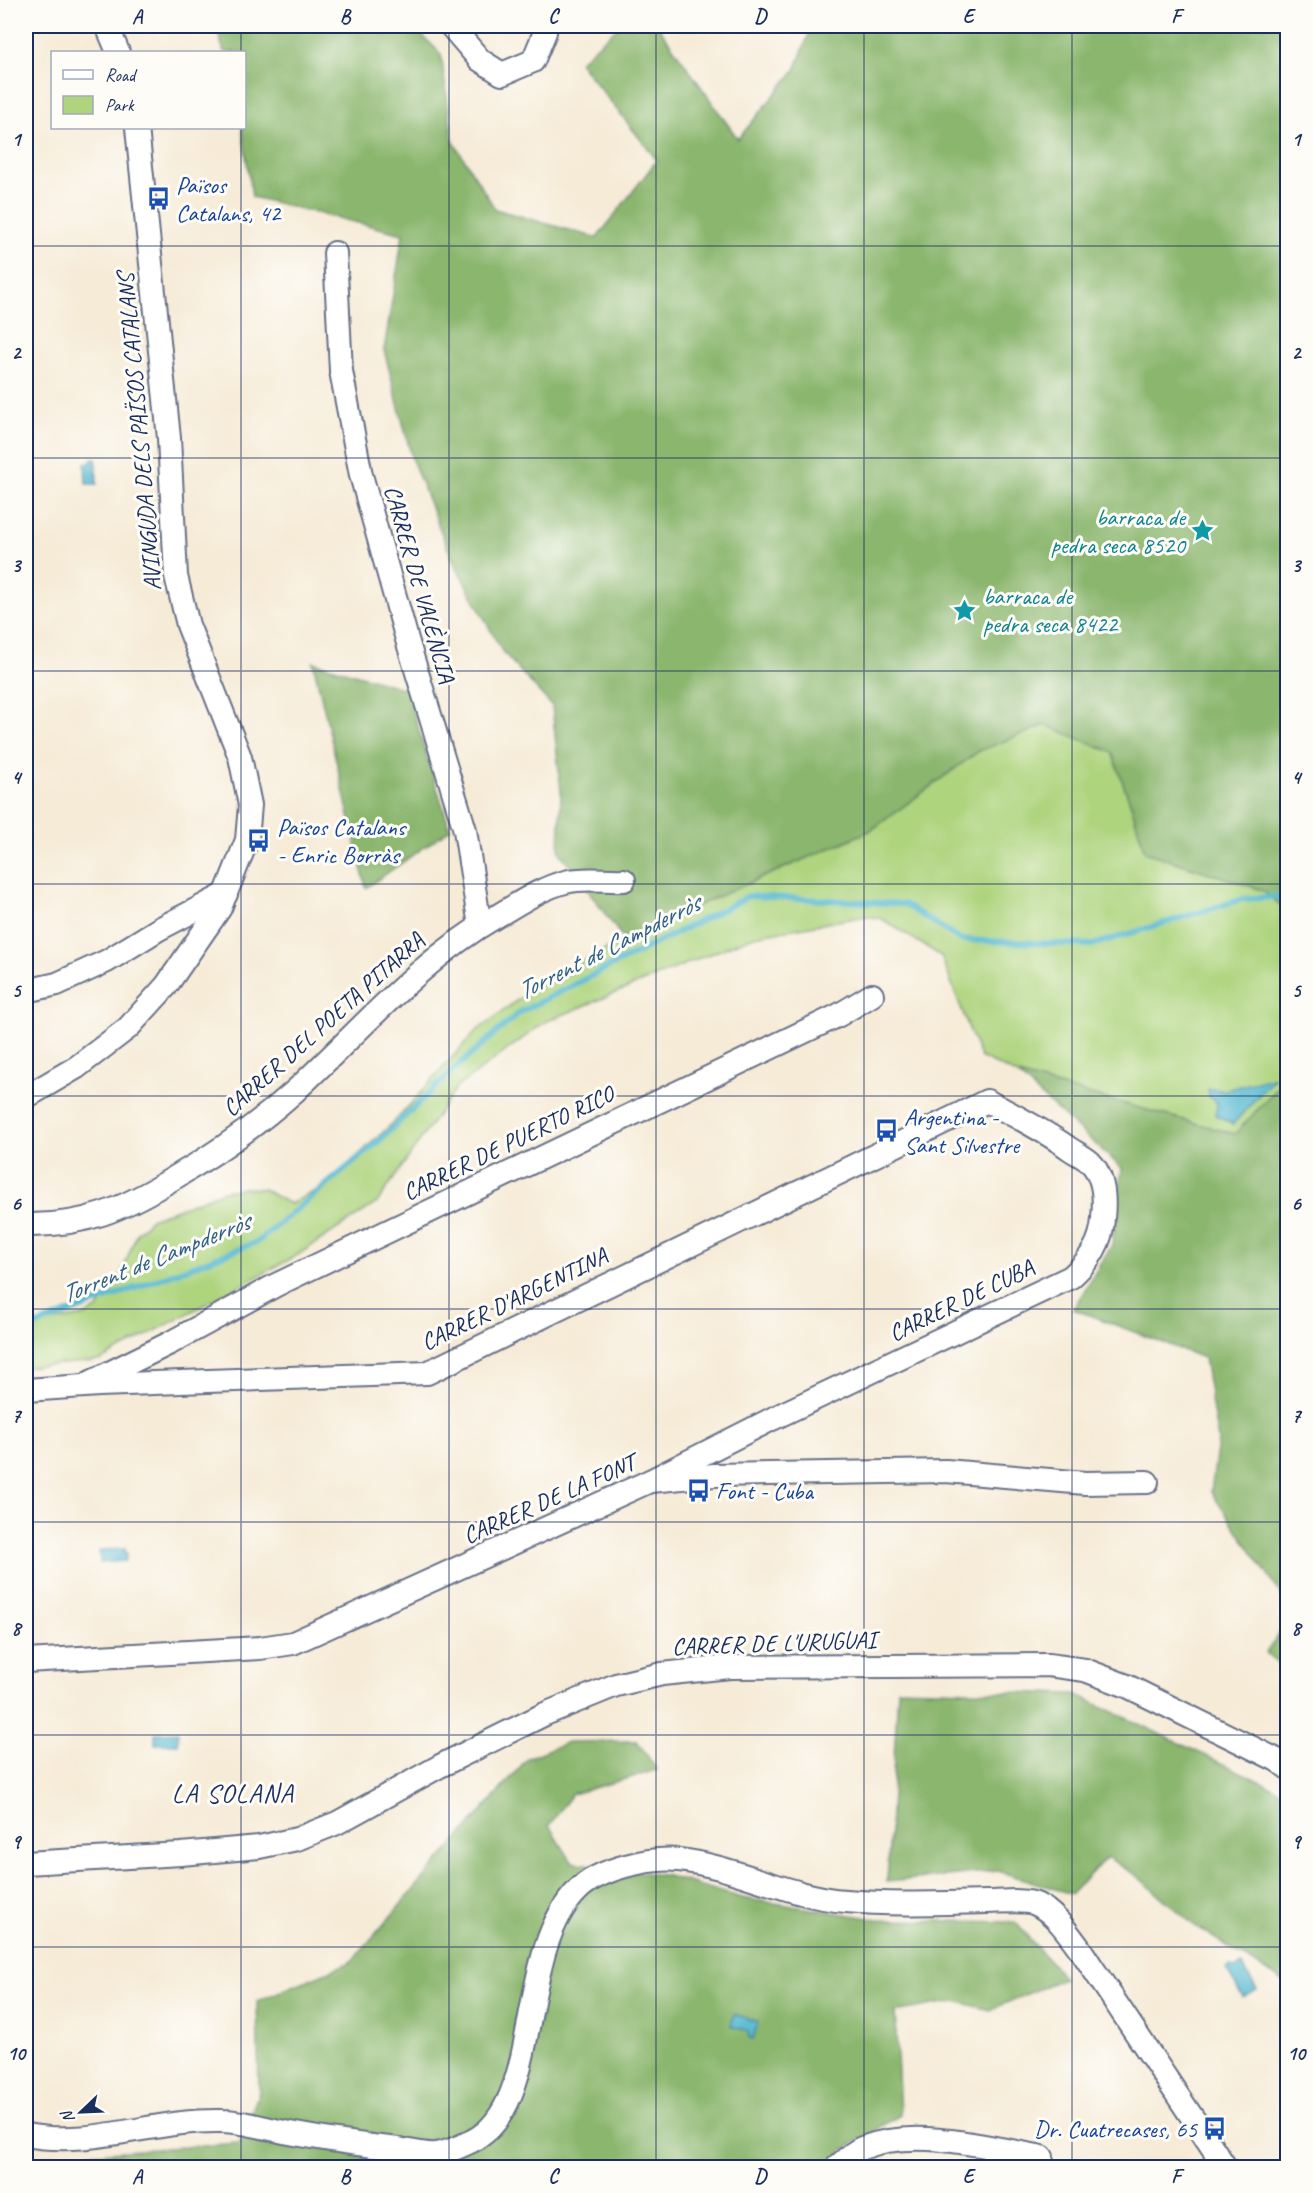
<svg xmlns="http://www.w3.org/2000/svg" width="1313" height="2193" font-family="Caveat,sans-serif">
  <style>
    .green { fill: #aed47e; stroke: #64826e; stroke-width: 1.5 }
    .forest { fill: #8ab66d; stroke: #527266; stroke-width: 1.5 }
    .water { fill: #52b8d0; stroke: #367497; stroke-width: 1.5 }
    .lines { fill: none; stroke-linecap: round; stroke-linejoin: round }
    .stream { stroke: #52b8d0; stroke-width: 6 }
    .street-casing { stroke: #687188; stroke-width: 26 }
    .street { stroke: #fff; stroke-width: 22 }
    .grid { fill: none; stroke: #1b2f5e; stroke-width: 1.5; stroke-opacity: 0.55 }
    .labels { text-anchor: middle; dominant-baseline: central; stroke-width: 6; stroke-linejoin: round; paint-order: stroke }
    .transit-label { font-size: 24px; fill: #164399; stroke: #fdfcf7; text-anchor: start }
    .street-label { font-size: 24px; fill: #1b2f5e; stroke: #fdfcf7 }
    .culture-label { font-size: 24px; fill: #0d838f; stroke: #fdfcf7; text-anchor: end }
    .water-label { font-size: 26px; font-style: italic; fill: #2e5f86; stroke: #fdfcf7 }
    .neighbourhood-label { font-size: 26px; letter-spacing: 1.5px; fill: #1b2f5e; stroke: #fdfcf7 }
    .neatline { fill: none; stroke: #1b2f5e; stroke-width: 2 }
    .grid-label { font-size: 20px; text-anchor: middle; font-weight: bold; fill: #1b2f5e }
  </style>
  <rect width="100%" height="100%" fill="#fdfcf7"/>
  <filter id="ink" filterUnits="userSpaceOnUse"><feTurbulence type="fractalNoise" baseFrequency=".0167" numOctaves="2"/><feDisplacementMap in="SourceGraphic" scale="12" xChannelSelector="R" yChannelSelector="G"/><feConvolveMatrix kernelMatrix="1 2 1 2 8 2 1 2 1" color-interpolation-filters="sRGB"/></filter>
  <filter id="wash" filterUnits="userSpaceOnUse"><feTurbulence type="fractalNoise" baseFrequency=".008" numOctaves="4" result="noise"/><feDisplacementMap in="SourceGraphic" scale="24" xChannelSelector="R" yChannelSelector="G"/><feGaussianBlur stdDeviation="1.35" result="paint"/><feColorMatrix in="noise" values="0 0 0 0 0 0 0 0 0 0 0 0 0 0 0 0 0 1.4 0 .05"/><feComposite in="paint" operator="in"/></filter>
  <g filter="url(#wash)">
    <rect width="100%" height="100%" fill="#f6ebd7"/>
    <!-- green -->
    <path class="green" d="M 1046,725 L 1112,752 L 1132,808 L 1145,852 L 1262,890 L 1287,910 L 1287,1078 L 1235,1134 L 1018,1075 L 980,1057 L 941,956 L 882,919 L 866,916 L 754,936 L 545,1022 L 456,1088 L 377,1203 L 296,1256 L 99,1361 L 26,1367 L 26,1326 L 84,1316 L 97,1309 L 120,1277 L 137,1233 L 151,1219 L 224,1191 L 245,1188 L 263,1189 L 290,1204 L 326,1185 L 396,1120 L 475,1032 L 543,981 L 662,921 L 871,830 L 979,751 Z"/>
    <!-- forest -->
    <g class="forest">
      <path d="M 216,26 L 413,26 L 441,54 L 453,141 L 495,209 L 597,238 L 657,160 L 579,62 L 619,26 L 658,26 L 738,139 L 795,70 L 812,26 L 1287,26 L 1287,910 L 1262,890 L 1145,852 L 1132,808 L 1112,752 L 1045,725 L 979,751 L 871,830 L 662,921 L 625,941 L 559,851 L 561,792 L 552,706 L 502,651 L 452,559 L 413,462 L 384,350 L 403,234 L 252,197 L 242,128 L 244,128 L 244,52 L 224,52 Z"/>
      <path d="M 313,662 L 406,689 L 450,829 L 366,888 Z"/>
      <path d="M 1018,1075 L 1235,1134 L 1287,1078 L 1287,1603 L 1211,1492 L 1218,1441 L 1204,1358 L 1073,1309 L 1112,1245 L 1122,1168 Z"/>
      <path d="M 1287,1622 L 1287,1670 L 1266,1653 Z"/>
      <path d="M 898,1689 L 1075,1694 L 1287,1794 L 1287,1984 L 1195,1926 L 1137,1876 L 1107,1857 L 1071,1894 L 998,1871 L 887,1882 Z"/>
      <path d="M 637,1741 L 657,1770 L 572,1794 L 549,1826 L 572,1862 L 667,1876 L 742,1898 L 883,1920 L 1015,1922 L 1064,1978 L 990,2010 L 955,2001 L 895,2012 L 900,2115 L 843,2150 L 830,2167 L 26,2168 L 26,2158 L 240,2143 L 259,2092 L 257,2001 L 351,1962 L 528,1758 L 568,1742 Z"/>
    </g>
    <!-- water -->
    <g class="water">
      <path d="M 92,458 L 96,458 L 97,484 L 86,484 L 85,463 L 92,462 Z"/>
      <path d="M 1275,1077 L 1233,1124 L 1216,1115 L 1217,1103 L 1209,1096 L 1208,1089 L 1225,1090 Z"/>
      <path d="M 125,1549 L 125,1553 L 127,1553 L 125,1561 L 100,1563 L 99,1550 Z"/>
      <path d="M 178,1732 L 178,1744 L 155,1744 L 155,1733 Z"/>
      <path d="M 1242,1965 L 1257,1990 L 1243,1998 L 1226,1969 L 1231,1966 L 1234,1969 Z"/>
      <path d="M 734,2014 L 758,2022 L 753,2039 L 749,2038 L 748,2031 L 731,2026 Z"/>
    </g>
    <g class="lines">
      <!-- stream -->
      <path class="stream" d="M 26,1329 L 257,1242 L 378,1142 L 451,1072 L 520,1012 L 749,896 L 904,904 L 961,940 L 1092,945 L 1243,899 L 1288,896"/>
    </g>
  </g>
  <g filter="url(#ink)">
    <g class="lines">
      <defs>
        <g id="street">
          <path d="M 107,26 L 118,52"/>
          <path d="M 451,26 L 480,60 L 502,74 L 533,61 L 545,32 L 544,26"/>
          <path d="M 335,253 L 341,371 L 361,475 L 408,643 L 465,830 L 480,926"/>
          <path d="M 26,991 L 57,984 L 107,961 L 159,929 L 226,894"/>
          <path d="M 26,1097 L 77,1067 L 128,1028 L 166,986 L 220,908 L 247,840 L 250,805 L 240,757 L 188,625 L 176,576 L 169,438 L 137,128"/>
          <path d="M 26,1225 C 86,1226 123,1209 174,1178 C 217,1153 258,1124 295,1091 C 360,1031 419,961 497,916 C 518,904 541,888 565,882 C 584,877 605,881 624,880"/>
          <path d="M 91,1382 L 170,1343 L 276,1285 L 839,1015 L 872,995"/>
          <path d="M 26,1390 L 99,1385 L 427,1373 L 987,1101 C 1015,1116 1044,1130 1070,1149 C 1076,1153 1084,1157 1090,1162 C 1104,1176 1105,1199 1103,1218 C 1102,1243 1089,1261 1071,1277 L 772,1419 L 650,1481"/>
          <path d="M 26,1661 L 260,1648 L 293,1643 L 650,1481 L 714,1475 L 946,1471 L 1085,1483 L 1147,1482"/>
          <path d="M 26,1863 L 181,1854 L 259,1847 L 297,1839 L 337,1823 L 440,1766 L 545,1714 L 616,1685 L 662,1674 L 730,1667 L 1048,1665 L 1085,1670 L 1127,1686 L 1277,1760 L 1288,1768"/>
          <path d="M 26,2135 C 92,2148 155,2119 222,2121 C 242,2121 264,2128 284,2132 C 322,2139 360,2145 398,2149 C 410,2151 424,2155 436,2154 C 448,2153 461,2146 472,2141 C 545,2105 514,1953 578,1890 C 599,1869 650,1857 679,1860 C 735,1866 789,1897 846,1901 C 892,1905 939,1903 986,1902 C 998,1902 1026,1899 1036,1904 C 1055,1913 1068,1933 1080,1949 L 1226,2168"/>
          <path d="M 836,2168 C 844,2161 852,2152 862,2148 C 914,2127 988,2147 1042,2157"/>
        </g>
      </defs>
      <!-- street casing -->
      <use href="#street" class="street-casing"/>
      <!-- street -->
      <use href="#street" class="street"/>
    </g>
  </g>
  <!-- grid -->
  <path class="grid" d="M 241,26 L 241,52M 449,26 L 449,2168M 656,26 L 656,2168M 864,26 L 864,2168M 1072,26 L 1072,2168M 241,128 L 241,2168M 26,246 L 1288,246M 26,458 L 1288,458M 26,671 L 1288,671M 26,884 L 1288,884M 26,1096 L 1288,1096M 26,1309 L 1288,1309M 26,1522 L 1288,1522M 26,1735 L 1288,1735M 26,1947 L 1288,1947"/>
  <!-- icons -->
  <defs>
    <symbol id="bus-bare" viewBox="-9 -9 18 18"><path d="M-5-6H5V4H4V6H2V4H-2V6H-4V4H-5ZM-3.5-4V0h7V-4ZM-3.5 1.2v1.5H-2V1.2ZM2 1.2v1.5H3.5V1.2Z" fill="#1a4fb4" stroke="#fdfcf7" stroke-width="2.5" paint-order="stroke"/></symbol>
    <symbol id="sight-bare" viewBox="-9 -9 18 18"><path d="M0-6L1.8-2.2L6-1.7L2.9 1.2L3.7 5.4L0 3.3L-3.7 5.4L-2.9 1.2L-6-1.7L-1.8-2.2Z" fill="#0f9aa8" stroke="#fdfcf7" stroke-width="2.5" paint-order="stroke"/></symbol>
  </defs>
  <g fill-rule="evenodd">
    <use href="#bus-bare" x="142" y="182" width="33" height="33"/>
    <use href="#sight-bare" x="1186" y="514" width="33" height="33"/>
    <use href="#sight-bare" x="948" y="594" width="33" height="33"/>
    <use href="#bus-bare" x="242" y="824" width="33" height="33"/>
    <use href="#bus-bare" x="870" y="1114" width="33" height="33"/>
    <use href="#bus-bare" x="682" y="1474" width="33" height="33"/>
    <use href="#bus-bare" x="1198" y="2112" width="33" height="33"/>
  </g>
  <g class="labels">
    <!-- transit labels -->
    <g class="transit-label">
      <text x="176" y="185">Països<tspan x="176" dy="28">Catalans, 42</tspan></text>
      <text x="277" y="827">Països Catalans<tspan x="277" dy="28">- Enric Borràs</tspan></text>
      <text x="904" y="1117">Argentina -<tspan x="904" dy="28">Sant Silvestre</tspan></text>
      <text x="716" y="1491">Font - Cuba</text>
      <text x="1197" y="2129" text-anchor="end">Dr. Cuatrecases, 65</text>
    </g>
    <!-- street labels -->
    <g class="street-label">
      <text transform="translate(139 432) rotate(-95)">AVINGUDA DELS PAÏSOS CATALANS</text>
      <text transform="translate(420 584) rotate(74)">CARRER DE VALÈNCIA</text>
      <text transform="translate(323 1024) rotate(-42)">CARRER DEL POETA PITARRA</text>
      <text transform="translate(508 1143) rotate(-26)">CARRER DE PUERTO RICO</text>
      <text transform="translate(514 1299) rotate(-26)">CARRER D'ARGENTINA</text>
      <text transform="translate(961 1300) rotate(-26)">CARRER DE CUBA</text>
      <text transform="translate(549 1499) rotate(-24)">CARRER DE LA FONT</text>
      <text transform="translate(774 1643) rotate(-2)">CARRER DE L'URUGUAI</text>
    </g>
    <!-- culture labels -->
    <g class="culture-label">
      <text x="1185" y="517">barraca de<tspan x="1185" dy="28">pedra seca 8520</tspan></text>
      <text x="983" y="596" text-anchor="start">barraca de<tspan x="983" dy="28">pedra seca 8422</tspan></text>
    </g>
    <!-- water labels -->
    <g class="water-label">
      <text transform="translate(608 947) rotate(-27)">Torrent de Campderròs</text>
      <text transform="translate(155 1258) rotate(-22)">Torrent de Campderròs</text>
    </g>
    <!-- neighbourhood labels -->
    <g class="neighbourhood-label">
      <text x="233" y="1793">LA SOLANA</text>
    </g>
  </g>
  <!-- margin -->
  <rect width="1313" height="2193" fill="none" stroke="#fdfcf7" stroke-width="66"/>
  <!-- legend -->
  <rect x="51" y="51" width="195" height="78" fill="#fdfcf7" stroke="#a3aaba" stroke-width="1.5"/>
  <rect x="63" y="70" width="30" height="9" fill="#ffffff" stroke="#a3aaba" stroke-width="1.5"/>
  <text x="105" y="81" font-size="18" fill="#1b2f5e">Road</text>
  <rect x="63" y="96" width="30" height="18" fill="#aed47e" stroke="#a3aaba" stroke-width="1.5"/>
  <text x="105" y="111" font-size="18" fill="#1b2f5e">Park</text>
  <!-- north arrow -->
  <g transform="translate(81 2112) rotate(247)" stroke="#fdfcf7" stroke-width="4.5" paint-order="stroke">
  <path d="M0-4.5L10 22L0 15L-10 22Z" fill="#1b2f5e"/>
  <text y="-9" font-size="16" font-weight="bold" text-anchor="middle" fill="#1b2f5e">N</text>
  </g>
  <rect x="33" y="33" width="1247" height="2127" class="neatline"/>
  <g class="grid-label">
    <text x="137" y="23">A</text>
    <text x="345" y="23">B</text>
    <text x="553" y="23">C</text>
    <text x="760" y="23">D</text>
    <text x="968" y="23">E</text>
    <text x="1176" y="23">F</text>
    <text x="16" y="146">1</text>
    <text x="1296" y="146">1</text>
    <text x="16" y="359">2</text>
    <text x="1296" y="359">2</text>
    <text x="16" y="572">3</text>
    <text x="1296" y="572">3</text>
    <text x="16" y="784">4</text>
    <text x="1296" y="784">4</text>
    <text x="16" y="997">5</text>
    <text x="1296" y="997">5</text>
    <text x="16" y="1210">6</text>
    <text x="1296" y="1210">6</text>
    <text x="16" y="1422">7</text>
    <text x="1296" y="1422">7</text>
    <text x="16" y="1635">8</text>
    <text x="1296" y="1635">8</text>
    <text x="16" y="1848">9</text>
    <text x="1296" y="1848">9</text>
    <text x="16" y="2060">10</text>
    <text x="1296" y="2060">10</text>
    <text x="137" y="2183">A</text>
    <text x="345" y="2183">B</text>
    <text x="553" y="2183">C</text>
    <text x="760" y="2183">D</text>
    <text x="968" y="2183">E</text>
    <text x="1176" y="2183">F</text>
  </g>
</svg>
